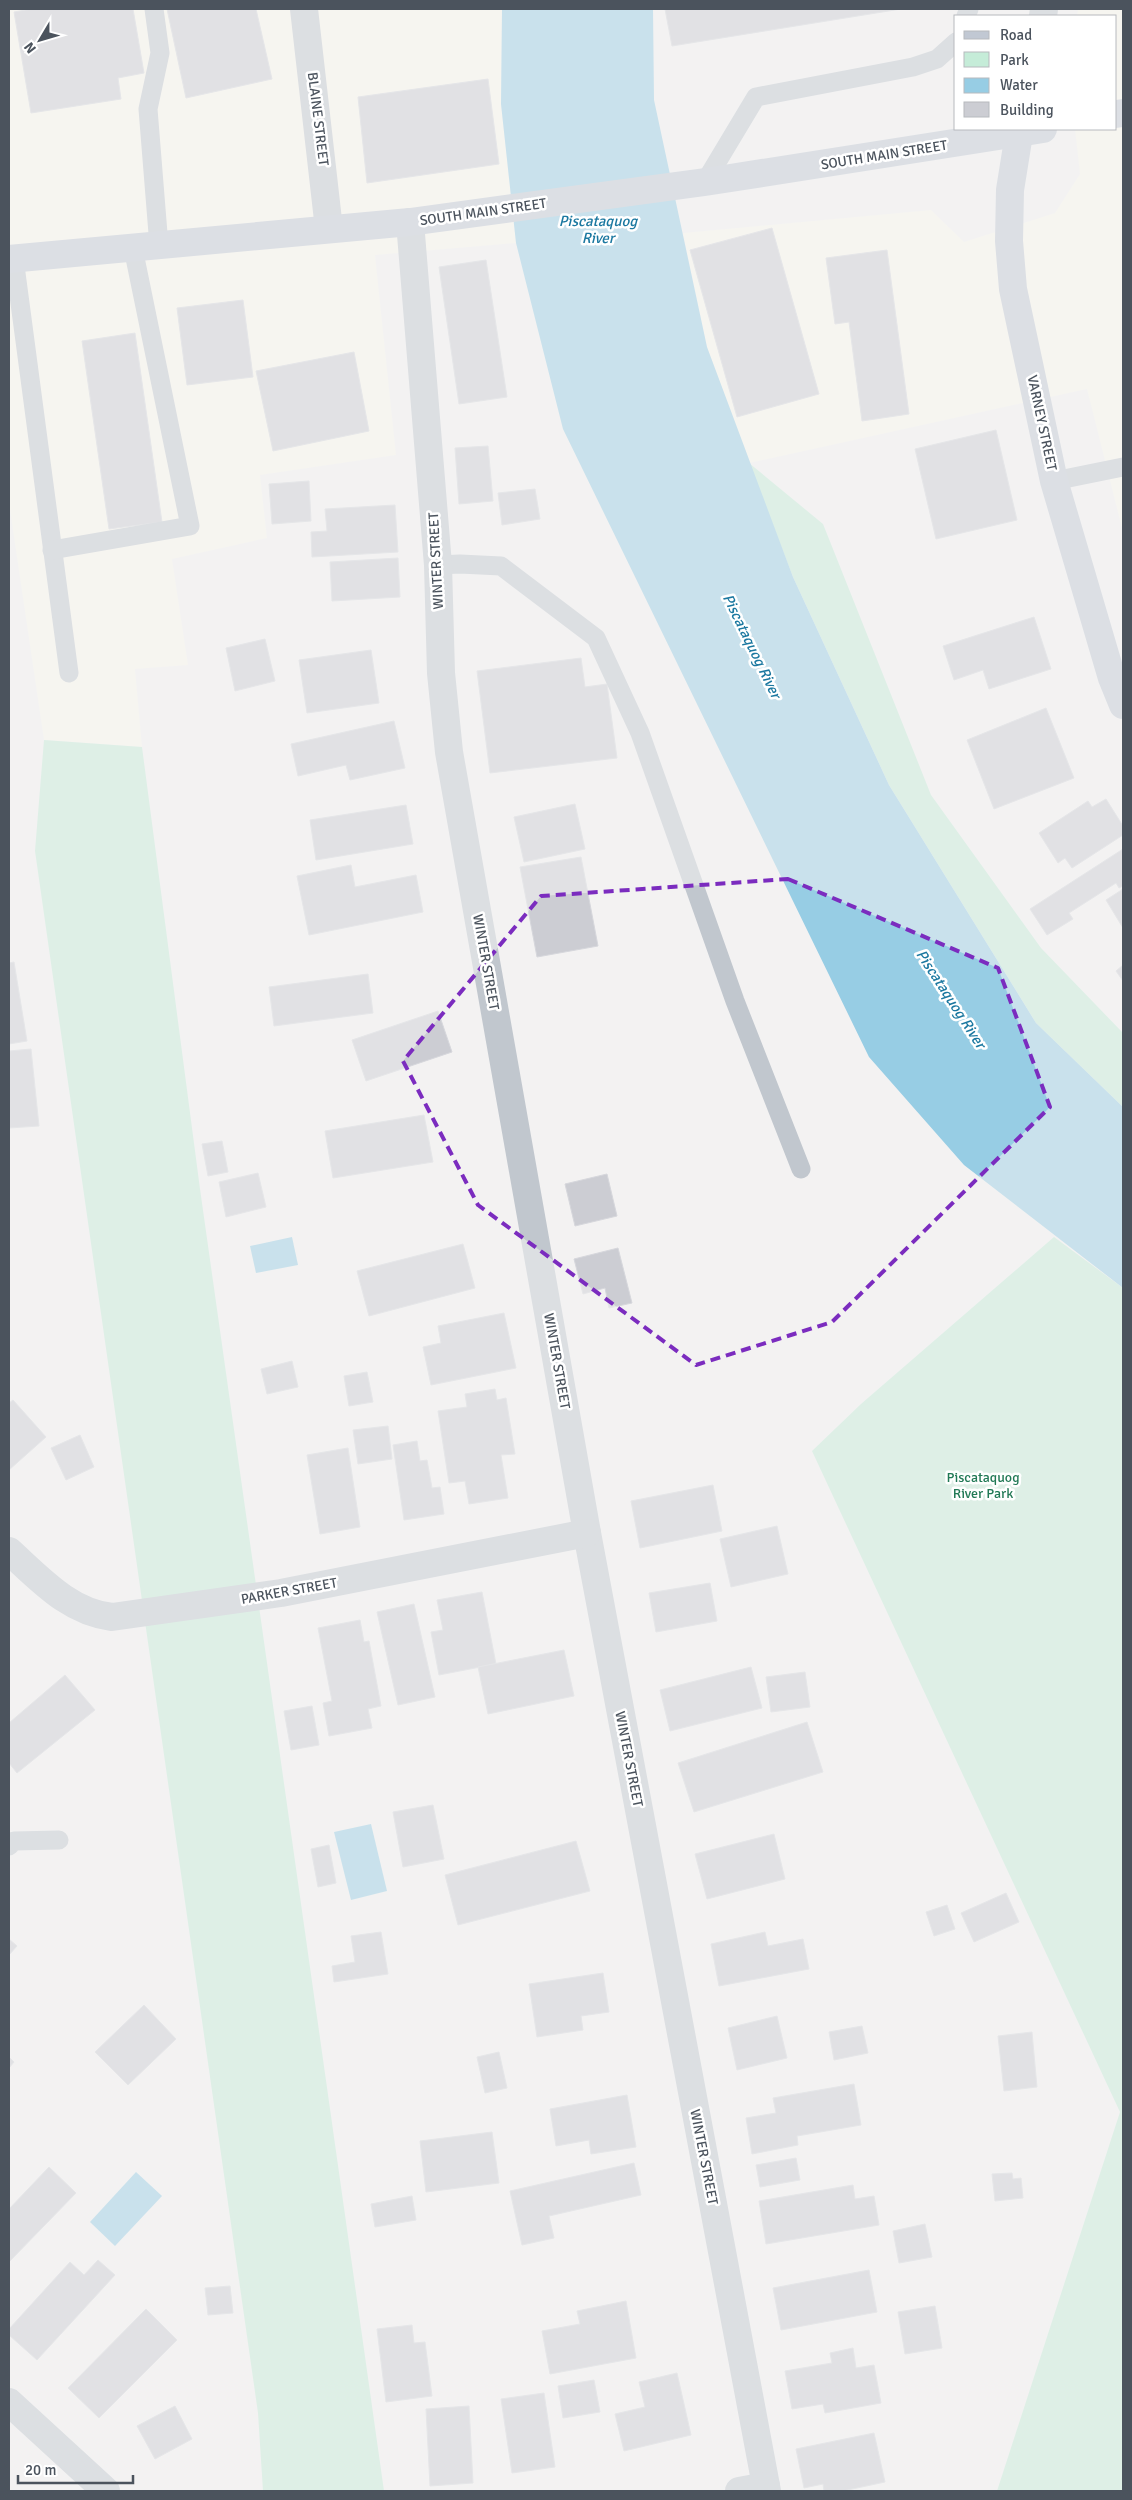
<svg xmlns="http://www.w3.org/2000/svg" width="1132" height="2500" font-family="Signika,sans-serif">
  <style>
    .commercial { fill: #fbf8ee }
    .green { fill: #c5ecd8 }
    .water { fill: #97cde4 }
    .building { fill: #cccdd3; stroke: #d6d7dc }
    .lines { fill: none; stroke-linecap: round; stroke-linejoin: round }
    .service { stroke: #c1c7ce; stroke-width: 19 }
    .minor { stroke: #c1c7ce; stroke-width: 28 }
    .secondary { stroke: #c1c8d3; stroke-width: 28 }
    .marked { fill: none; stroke: #7b2cbf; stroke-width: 4; stroke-dasharray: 10 6; stroke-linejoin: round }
    .labels { text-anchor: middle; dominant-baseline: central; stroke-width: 5; stroke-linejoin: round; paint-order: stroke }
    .street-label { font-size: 14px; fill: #4b535d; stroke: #fff }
    .park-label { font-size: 14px; fill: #217955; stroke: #fff }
    .water-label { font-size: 15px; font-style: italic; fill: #1b78a0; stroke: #fff }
  </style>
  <rect width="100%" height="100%" fill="#f3f2f2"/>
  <!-- commercial -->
  <g class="commercial">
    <path d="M 9,9 L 502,9 L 501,104 L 516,243 L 375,255 L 396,455 L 260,475 L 267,538 L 172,559 L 188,665 L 135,669 L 142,747 L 44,740 L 9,503 Z"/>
    <path d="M 1078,9 L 1123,9 L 1123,532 L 1087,389 L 749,463 L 707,347 L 683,233 L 931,210 L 964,242 L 1055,213 L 1080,174 L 1075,129 L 1116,129 L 1116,16 L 1077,16 Z"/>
  </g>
  <!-- green -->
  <g class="green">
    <path d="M 749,463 L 823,524 L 931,795 L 1041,948 L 1123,1033 L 1123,1107 L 1036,1023 L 889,785 L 793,577 Z"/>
    <path d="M 44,740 L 142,747 L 200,1189 L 384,2491 L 263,2491 L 258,2413 L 35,851 Z"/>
    <path d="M 1054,1237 L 1123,1288 L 1123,2491 L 997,2491 L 1120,2112 L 812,1451 L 861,1404 Z"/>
  </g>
  <!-- water -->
  <g class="water">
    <path d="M 502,9 L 653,9 L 654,100 L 707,347 L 793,577 L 889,785 L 1036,1023 L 1123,1107 L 1123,1288 L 964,1165 L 869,1057 L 563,429 L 516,243 L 501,104 Z"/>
    <path d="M 292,1237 L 298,1265 L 256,1273 L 250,1246 Z"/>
    <path d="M 371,1824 L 387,1891 L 351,1900 L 334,1832 Z"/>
    <path d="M 136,2172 L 162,2196 L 115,2246 L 90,2222 Z"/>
  </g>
  <!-- building -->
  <g class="building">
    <path d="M 31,9 L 133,9 L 144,73 L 118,78 L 121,99 L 31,113 L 14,12 Z"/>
    <path d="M 167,9 L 256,9 L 272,79 L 186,98 Z"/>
    <path d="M 665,9 L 901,9 L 672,46 Z"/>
    <path d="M 488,79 L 499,164 L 367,183 L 358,97 Z"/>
    <path d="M 772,228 L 819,394 L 737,417 L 690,250 Z"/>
    <path d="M 887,250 L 909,414 L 862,421 L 849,322 L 835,324 L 826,258 Z"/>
    <path d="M 486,260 L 507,397 L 459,404 L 439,267 Z"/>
    <path d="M 243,300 L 253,377 L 187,385 L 177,308 Z"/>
    <path d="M 135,333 L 162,522 L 109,529 L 82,341 Z"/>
    <path d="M 354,352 L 369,431 L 273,451 L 256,371 Z"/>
    <path d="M 996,430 L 1017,520 L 936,539 L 915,449 Z"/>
    <path d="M 488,446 L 493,501 L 459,504 L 455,448 Z"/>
    <path d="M 309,481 L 311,521 L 272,524 L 269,484 Z"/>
    <path d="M 535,489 L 540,519 L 502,525 L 498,493 Z"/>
    <path d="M 395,505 L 398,552 L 312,557 L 311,532 L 327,531 L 325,509 Z"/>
    <path d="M 398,558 L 400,597 L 332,601 L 330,562 Z"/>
    <path d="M 1034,617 L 1051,669 L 989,689 L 983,670 L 954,680 L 943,646 Z"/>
    <path d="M 265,639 L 275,681 L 235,691 L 226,648 Z"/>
    <path d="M 371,650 L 379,703 L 307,713 L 299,660 Z"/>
    <path d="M 581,658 L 585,687 L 607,684 L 617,758 L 490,773 L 477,671 Z"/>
    <path d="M 1046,708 L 1074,778 L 994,809 L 967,740 Z"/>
    <path d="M 394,721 L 405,768 L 350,780 L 346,765 L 298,776 L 291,744 Z"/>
    <path d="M 1106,799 L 1123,826 L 1123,835 L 1072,868 L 1065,858 L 1058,863 L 1039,833 L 1088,801 L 1092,807 Z"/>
    <path d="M 575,804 L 585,849 L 524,862 L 514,817 Z"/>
    <path d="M 406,805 L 413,844 L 316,860 L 310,820 Z"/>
    <path d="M 1123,849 L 1123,886 L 1119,888 L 1116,883 L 1069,913 L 1073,919 L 1047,935 L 1030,909 Z"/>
    <path d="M 581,857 L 598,946 L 537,957 L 520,867 Z"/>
    <path d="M 351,865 L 355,887 L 416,875 L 423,912 L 309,935 L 297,876 Z"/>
    <path d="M 1123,889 L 1123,928 L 1106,900 Z"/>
    <path d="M 14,962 L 27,1041 L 9,1044 L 9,963 Z"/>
    <path d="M 1123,965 L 1123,981 L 1116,971 Z"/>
    <path d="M 368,974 L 373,1013 L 274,1026 L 269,987 Z"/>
    <path d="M 438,1011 L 452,1052 L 366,1081 L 352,1040 Z"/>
    <path d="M 31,1049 L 39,1126 L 9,1128 L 9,1051 Z"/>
    <path d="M 424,1115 L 433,1162 L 333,1178 L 325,1131 Z"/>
    <path d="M 222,1141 L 228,1172 L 208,1176 L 202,1144 Z"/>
    <path d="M 258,1173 L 266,1207 L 226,1217 L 219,1182 Z"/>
    <path d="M 607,1174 L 617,1216 L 575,1226 L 565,1184 Z"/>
    <path d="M 463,1244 L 475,1288 L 369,1316 L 357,1271 Z"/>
    <path d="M 618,1248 L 632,1303 L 609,1308 L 605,1288 L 583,1294 L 574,1259 Z"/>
    <path d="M 504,1313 L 516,1368 L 431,1385 L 423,1347 L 441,1343 L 438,1326 Z"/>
    <path d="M 292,1361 L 298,1387 L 267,1394 L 261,1369 Z"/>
    <path d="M 367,1372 L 373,1402 L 349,1406 L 344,1376 Z"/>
    <path d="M 495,1389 L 497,1400 L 506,1398 L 515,1454 L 501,1455 L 508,1498 L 469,1504 L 465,1481 L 449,1483 L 438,1411 L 467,1407 L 465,1394 Z"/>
    <path d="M 13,1400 L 46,1437 L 9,1470 L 9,1403 Z"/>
    <path d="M 388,1426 L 392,1459 L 358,1464 L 353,1430 Z"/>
    <path d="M 80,1435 L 94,1467 L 66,1480 L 51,1448 Z"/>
    <path d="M 417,1441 L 420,1461 L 427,1460 L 432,1488 L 440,1487 L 444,1514 L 404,1520 L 393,1445 Z"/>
    <path d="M 348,1448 L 360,1527 L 320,1534 L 307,1455 Z"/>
    <path d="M 713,1485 L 722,1531 L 640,1548 L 631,1501 Z"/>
    <path d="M 777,1526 L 788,1574 L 731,1587 L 720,1539 Z"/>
    <path d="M 710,1583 L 717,1621 L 656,1632 L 649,1593 Z"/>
    <path d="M 482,1592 L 496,1664 L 439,1675 L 431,1632 L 443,1630 L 437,1600 Z"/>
    <path d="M 414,1604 L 435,1697 L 398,1705 L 377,1612 Z"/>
    <path d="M 360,1620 L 364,1642 L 369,1641 L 381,1706 L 368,1709 L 372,1728 L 329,1736 L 323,1703 L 332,1701 L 318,1628 Z"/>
    <path d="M 564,1650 L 574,1696 L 488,1714 L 478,1667 Z"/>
    <path d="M 751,1667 L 762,1708 L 670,1731 L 660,1690 Z"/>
    <path d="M 805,1672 L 810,1707 L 771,1712 L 766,1677 Z"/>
    <path d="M 65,1675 L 95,1710 L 17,1773 L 9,1763 L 9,1723 Z"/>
    <path d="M 312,1706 L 319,1745 L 291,1750 L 284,1711 Z"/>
    <path d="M 807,1722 L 823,1772 L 694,1812 L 678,1763 Z"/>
    <path d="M 433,1805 L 444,1859 L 403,1867 L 393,1812 Z"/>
    <path d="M 774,1834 L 785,1879 L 707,1899 L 695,1854 Z"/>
    <path d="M 576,1841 L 590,1891 L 458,1925 L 445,1875 Z"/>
    <path d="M 329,1845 L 336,1883 L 318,1887 L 311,1849 Z"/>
    <path d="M 1006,1893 L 1019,1922 L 974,1942 L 961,1913 Z"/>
    <path d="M 947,1905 L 955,1929 L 934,1936 L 926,1912 Z"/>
    <path d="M 381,1932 L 388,1974 L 334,1982 L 332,1966 L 355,1962 L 351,1936 Z"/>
    <path d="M 765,1932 L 768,1946 L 803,1939 L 809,1969 L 719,1986 L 711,1944 Z"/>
    <path d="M 9,1939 L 17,1946 L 9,1955 Z"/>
    <path d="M 603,1973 L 609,2012 L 581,2016 L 583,2030 L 537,2037 L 529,1984 Z"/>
    <path d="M 144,2005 L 176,2039 L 128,2085 L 95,2052 Z"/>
    <path d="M 777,2016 L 787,2058 L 737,2070 L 728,2028 Z"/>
    <path d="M 862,2026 L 868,2053 L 834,2060 L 829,2032 Z"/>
    <path d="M 1032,2032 L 1037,2087 L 1004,2091 L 998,2036 Z"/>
    <path d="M 499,2052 L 507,2088 L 485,2093 L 477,2057 Z"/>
    <path d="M 9,2057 L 14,2062 L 9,2068 Z"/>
    <path d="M 854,2084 L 861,2125 L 797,2136 L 798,2145 L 752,2154 L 746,2118 L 776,2113 L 773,2098 Z"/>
    <path d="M 627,2095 L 636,2147 L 591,2154 L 589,2140 L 556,2146 L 550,2109 Z"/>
    <path d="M 492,2132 L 499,2183 L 426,2192 L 420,2141 Z"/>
    <path d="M 796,2158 L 800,2180 L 760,2187 L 756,2165 Z"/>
    <path d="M 634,2163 L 641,2195 L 549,2216 L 554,2238 L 522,2245 L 510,2191 Z"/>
    <path d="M 49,2167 L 76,2193 L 9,2262 L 9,2209 Z"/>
    <path d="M 1012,2173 L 1013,2179 L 1021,2178 L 1023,2198 L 995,2201 L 992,2174 Z"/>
    <path d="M 853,2185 L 855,2199 L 874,2196 L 879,2225 L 766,2244 L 759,2201 Z"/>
    <path d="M 412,2196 L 416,2220 L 375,2227 L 371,2204 Z"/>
    <path d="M 925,2224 L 932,2257 L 899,2263 L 893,2231 Z"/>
    <path d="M 98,2260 L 115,2275 L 37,2360 L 9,2335 L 9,2329 L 70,2262 L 84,2275 Z"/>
    <path d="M 869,2270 L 877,2312 L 781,2330 L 773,2288 Z"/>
    <path d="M 230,2286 L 233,2313 L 208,2315 L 205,2288 Z"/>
    <path d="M 626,2301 L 636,2358 L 550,2374 L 542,2331 L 580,2324 L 577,2311 Z"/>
    <path d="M 935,2306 L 942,2348 L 905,2354 L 898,2312 Z"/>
    <path d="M 146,2309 L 177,2340 L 99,2418 L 68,2388 Z"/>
    <path d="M 412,2325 L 414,2343 L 425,2342 L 432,2396 L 386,2402 L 377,2329 Z"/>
    <path d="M 853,2348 L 856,2368 L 874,2365 L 881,2403 L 825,2413 L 823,2404 L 792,2409 L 785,2371 L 832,2363 L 830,2353 Z"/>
    <path d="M 677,2373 L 691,2435 L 624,2451 L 615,2414 L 645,2407 L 639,2382 Z"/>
    <path d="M 594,2380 L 600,2412 L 563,2418 L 558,2386 Z"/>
    <path d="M 544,2393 L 555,2467 L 512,2473 L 501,2399 Z"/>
    <path d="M 175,2406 L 192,2439 L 155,2459 L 137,2426 Z"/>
    <path d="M 469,2406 L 473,2483 L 430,2486 L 426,2409 Z"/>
    <path d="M 874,2433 L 885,2482 L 843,2491 L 824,2491 L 823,2484 L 804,2488 L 796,2449 Z"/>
  </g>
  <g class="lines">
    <!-- service -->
    <g class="service">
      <path d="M 154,9 L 160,53 L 148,109 L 159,246"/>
      <path d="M 966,16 L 969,9"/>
      <path d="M 705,182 L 756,97 L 913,67 L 937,59 L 956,42"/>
      <path d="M 14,258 L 69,673"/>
      <path d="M 1054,481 L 1123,467"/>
      <path d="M 52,550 L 190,526 L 133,248"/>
      <path d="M 438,565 L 460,564 L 501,566 L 596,638 L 640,733 L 735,1001 L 801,1169"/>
      <path d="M 9,1846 L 14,1841 L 59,1840"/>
    </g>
    <!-- minor -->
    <g class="minor">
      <path d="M 304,9 L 329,229"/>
      <path d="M 1043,16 L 1044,9"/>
      <path d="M 410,222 L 438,565 L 441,673 L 449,752 L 587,1533 L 767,2491"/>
      <path d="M 9,1551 C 40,1579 69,1612 112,1617 L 281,1593 L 587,1533"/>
      <path d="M 9,2402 L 106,2491"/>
      <path d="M 739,2491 L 766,2486"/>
    </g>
    <!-- secondary -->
    <g class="secondary">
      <path d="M 1116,114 L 1123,113"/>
      <path d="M 1019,134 L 1010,190 L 1009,241 L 1013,289 L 1054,481 L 1112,678 L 1123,705"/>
      <path d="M 9,259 L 410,222 L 705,182 L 1043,129"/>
    </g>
  </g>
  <!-- marked area -->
  <path d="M0 0H1132V2500H0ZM 788,879 L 998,968 L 1050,1107 L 832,1322 L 696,1365 L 478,1205 L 403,1061 L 541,896 Z" fill="#f3f2f2" fill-opacity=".55" fill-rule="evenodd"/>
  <path class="marked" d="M 788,879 L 998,968 L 1050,1107 L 832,1322 L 696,1365 L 478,1205 L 403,1061 L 541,896 Z"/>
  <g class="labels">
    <!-- street labels -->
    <g class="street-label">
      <text transform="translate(318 119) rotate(83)">BLAINE STREET</text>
      <text transform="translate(884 155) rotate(-9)">SOUTH MAIN STREET</text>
      <text transform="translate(483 212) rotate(-8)">SOUTH MAIN STREET</text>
      <text transform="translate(1042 423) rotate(78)">VARNEY STREET</text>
      <text transform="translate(436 561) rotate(-93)">WINTER STREET</text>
      <text transform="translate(486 962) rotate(80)">WINTER STREET</text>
      <text transform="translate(557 1361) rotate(80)">WINTER STREET</text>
      <text transform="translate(289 1591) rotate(-10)">PARKER STREET</text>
      <text transform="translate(629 1759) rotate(79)">WINTER STREET</text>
      <text transform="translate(704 2157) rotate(79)">WINTER STREET</text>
    </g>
    <!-- park labels -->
    <g class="park-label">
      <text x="983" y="1477">Piscataquog<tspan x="983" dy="16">River Park</tspan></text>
    </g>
    <!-- water labels -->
    <g class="water-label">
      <text x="598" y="221">Piscataquog<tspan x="598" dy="17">River</tspan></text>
      <text transform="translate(752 646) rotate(64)">Piscataquog River</text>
      <text transform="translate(951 999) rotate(57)">Piscataquog River</text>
    </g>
  </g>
  <!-- border -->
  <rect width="1132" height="2500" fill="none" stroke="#4b535d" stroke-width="20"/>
  <!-- legend -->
  <rect x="954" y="15" width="162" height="115" fill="#ffffff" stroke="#b7babe"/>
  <rect x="964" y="31" width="25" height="8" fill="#c1c8d3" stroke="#b7babe"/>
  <text x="1000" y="40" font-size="15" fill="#4b535d">Road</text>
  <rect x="964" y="52" width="25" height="15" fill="#c5ecd8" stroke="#b7babe"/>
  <text x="1000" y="65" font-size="15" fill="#4b535d">Park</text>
  <rect x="964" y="78" width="25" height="15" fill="#97cde4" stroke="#b7babe"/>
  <text x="1000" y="90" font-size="15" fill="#4b535d">Water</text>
  <rect x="964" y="102" width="25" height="15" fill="#cccdd3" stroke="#b7babe"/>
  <text x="1000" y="115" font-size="15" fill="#4b535d">Building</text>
  <!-- north arrow -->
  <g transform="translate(40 40) rotate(232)" stroke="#ffffff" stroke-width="4" paint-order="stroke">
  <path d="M0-4L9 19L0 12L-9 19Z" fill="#4b535d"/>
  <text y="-8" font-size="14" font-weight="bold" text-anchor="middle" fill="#4b535d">N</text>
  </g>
  <!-- scale -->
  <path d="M18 2475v8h115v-8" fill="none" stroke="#4b535d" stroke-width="2.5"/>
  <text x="25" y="2475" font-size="15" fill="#4b535d" stroke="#ffffff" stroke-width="4" paint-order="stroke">20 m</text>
</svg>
